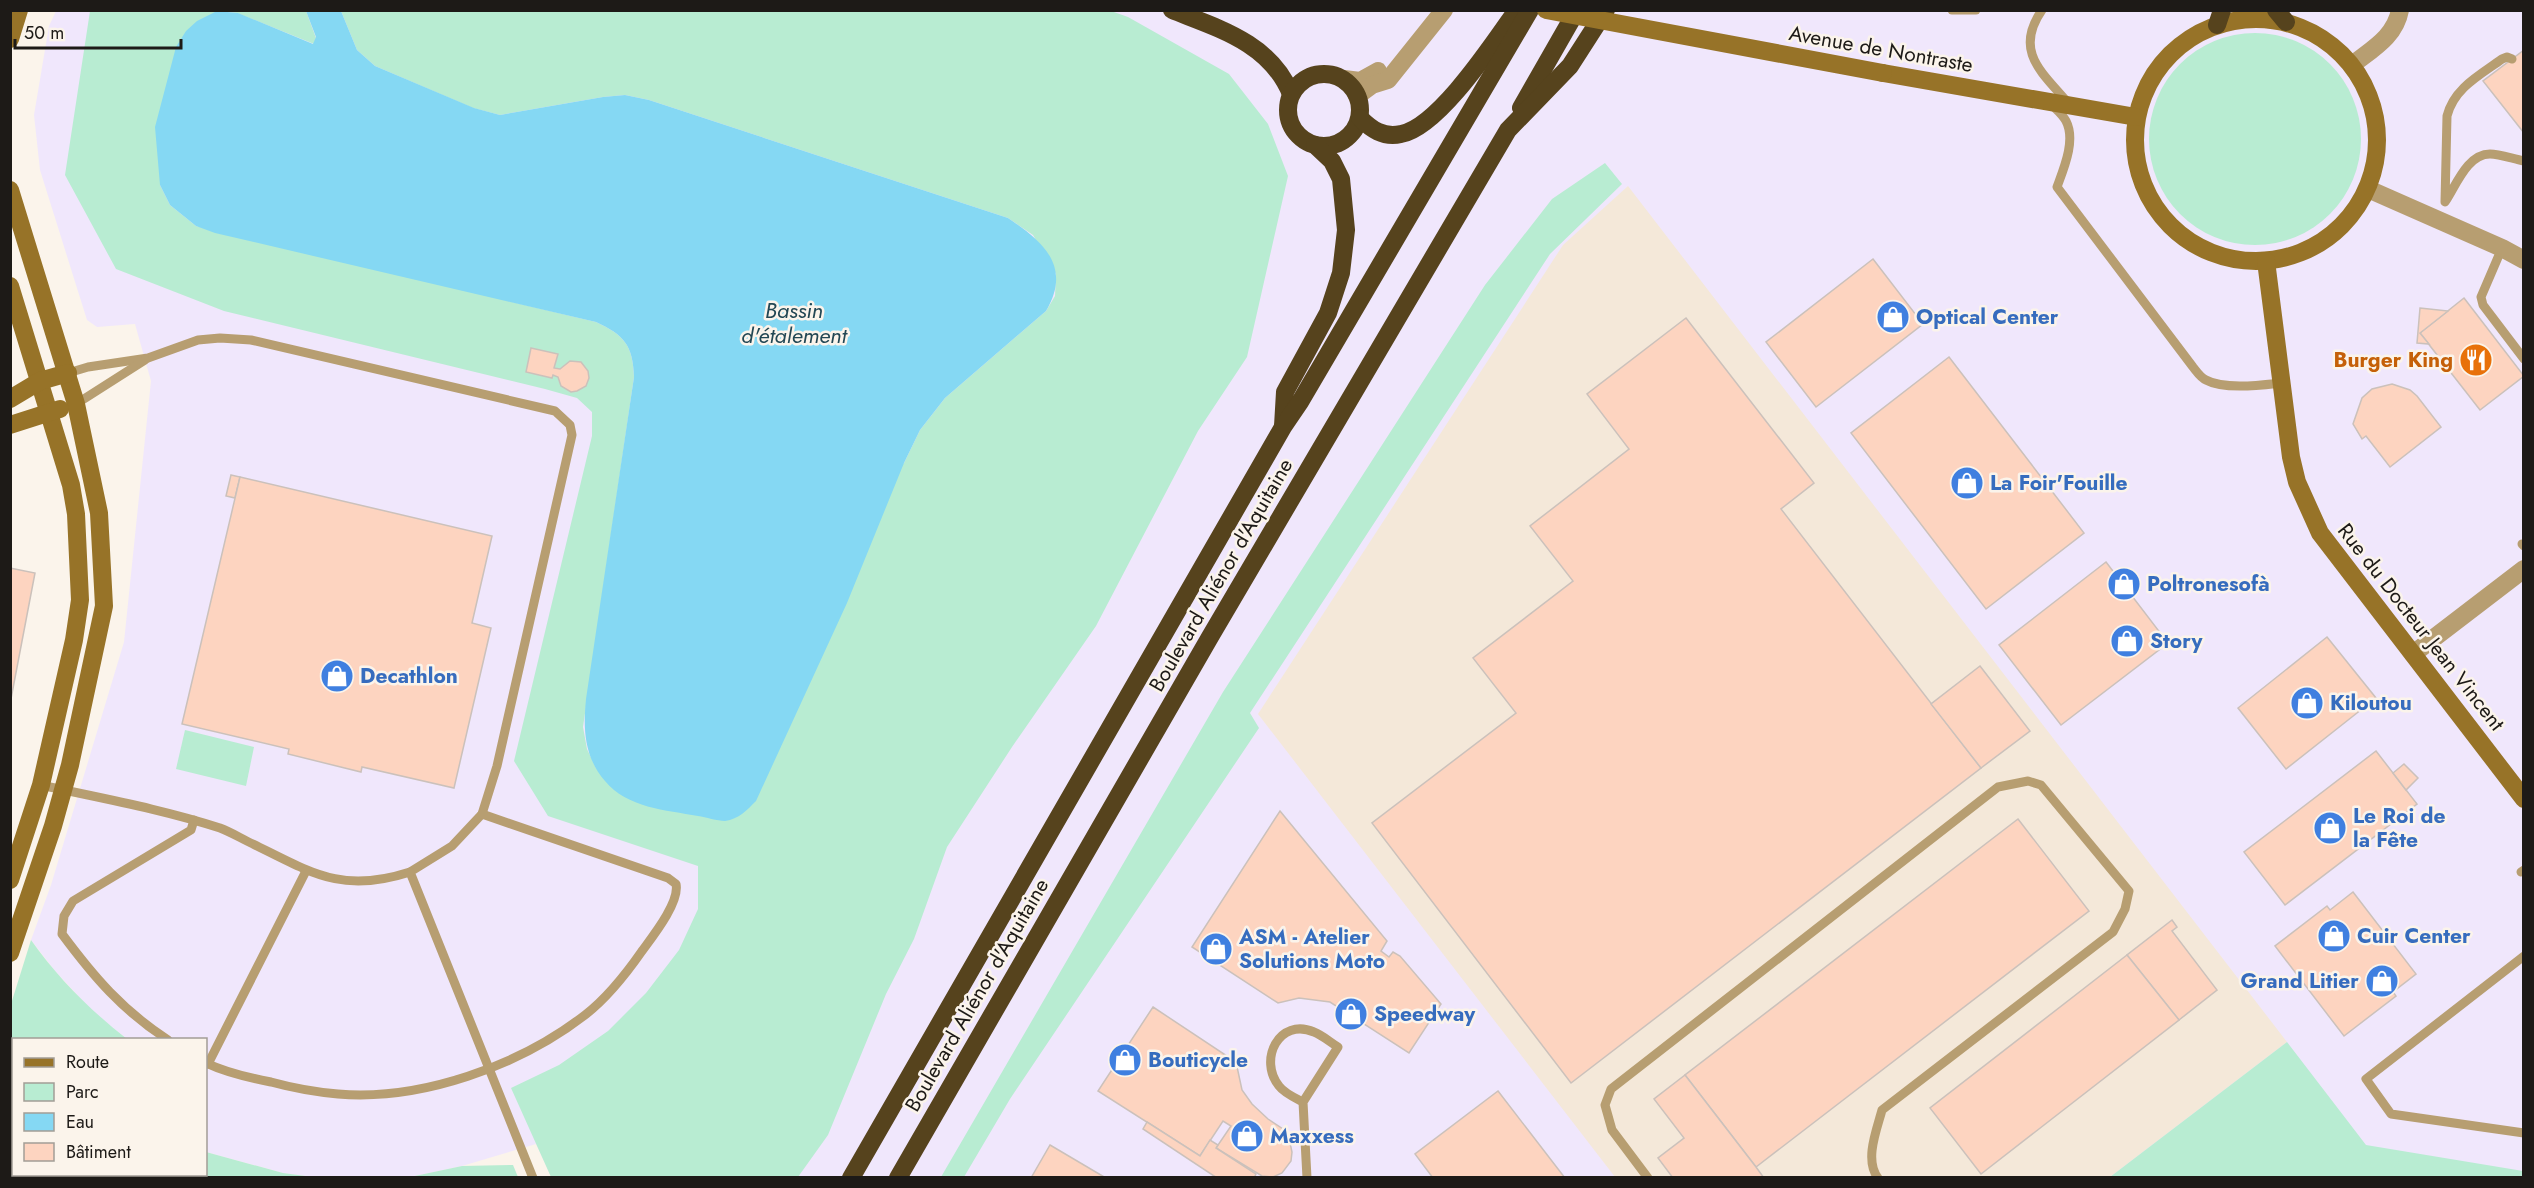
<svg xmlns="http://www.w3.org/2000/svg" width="2534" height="1188" font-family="Jost,sans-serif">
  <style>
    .commercial { fill: #f0e7fc }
    .built { fill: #f4e8d9 }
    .green { fill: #b8ecd2 }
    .water { fill: #85d8f3 }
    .building { fill: #fdd4c0; stroke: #cbc1bb; stroke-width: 1.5 }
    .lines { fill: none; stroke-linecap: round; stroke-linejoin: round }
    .lane { stroke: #b79e71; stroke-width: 9 }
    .street { stroke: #b79e71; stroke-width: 18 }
    .secondary { stroke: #977328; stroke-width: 18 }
    .highway { stroke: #56431d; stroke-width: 18 }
    .secondary-bridge { stroke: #977328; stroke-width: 18 }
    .labels { text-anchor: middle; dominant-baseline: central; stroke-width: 5; stroke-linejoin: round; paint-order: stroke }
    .street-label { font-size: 21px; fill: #1d1a17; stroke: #fbf4eb }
    .shop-label { font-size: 21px; font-weight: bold; fill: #366cbe; stroke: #fbf4eb; text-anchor: start }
    .food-label { font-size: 21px; font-weight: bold; fill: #c56008; stroke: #fbf4eb; text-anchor: end }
    .water-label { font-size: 22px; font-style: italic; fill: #224754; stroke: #fbf4eb }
  </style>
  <rect width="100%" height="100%" fill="#fbf4eb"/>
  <!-- commercial -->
  <path class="commercial" d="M 56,11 L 2523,11 L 2523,1177 L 552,1178 L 536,1144 L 462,1166 L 410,1177 L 313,1177 L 283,1173 L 206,1152 L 206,1040 L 127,1039 L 95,1014 L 55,971 L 31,940 L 51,885 L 124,642 L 151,381 L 135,324 L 97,327 L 87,320 L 40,170 L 34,115 L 49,26 Z"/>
  <!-- built -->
  <path class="built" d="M 1628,186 L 2287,1042 L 2110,1177 L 1615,1177 L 1258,714 L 1563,245 Z"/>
  <!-- green -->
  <g class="green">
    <path d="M 90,11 L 306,11 L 316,38 L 314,44 L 237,13 L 216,11 L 160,185 L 170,205 L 196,226 L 596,322 C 624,335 633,345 634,377 L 583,727 L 587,749 L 596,768 L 904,463 L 920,430 L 945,398 L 1046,311 L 1055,296 L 1056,274 L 1033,235 L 1008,218 L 649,100 L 625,95 L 603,97 L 500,115 L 473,108 L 375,66 L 357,50 L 341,11 L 1111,11 L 1128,17 L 1229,74 L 1268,124 L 1288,176 L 1247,357 L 1198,431 L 1096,626 L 1012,747 L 947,847 L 914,939 L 886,994 L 828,1135 L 798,1177 L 551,1177 L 511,1088 L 559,1065 L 608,1031 L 646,993 L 679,950 L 698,909 L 698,866 L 548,816 L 514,761 L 592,436 L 592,412 L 577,398 L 545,389 L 224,311 L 116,269 L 65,175 Z"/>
    <circle cx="2255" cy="139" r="106"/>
    <path d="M 1605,163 L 1622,184 L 1550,254 L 1250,713 L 1259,728 L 1010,1099 L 964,1177 L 941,1177 L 1223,692 L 1485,285 L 1552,199 Z"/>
    <path d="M 185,730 L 254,747 L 246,786 L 176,769 Z"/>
    <path d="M 31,940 C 58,978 90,1010 127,1039 L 14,1040 L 14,1174 L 206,1174 L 206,1152 L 283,1173 L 313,1177 L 11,1177 L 11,1004 Z"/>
    <path d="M 2287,1042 L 2366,1145 L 2523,1171 L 2523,1177 L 2110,1177 Z"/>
    <path d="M 513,1165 L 518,1177 L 410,1177 L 462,1166 Z"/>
  </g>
  <!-- water -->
  <path class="water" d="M 217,11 L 238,13 L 313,44 L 316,37 L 306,11 L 341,11 L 357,50 L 375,66 L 474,108 L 500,115 L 603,97 L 625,95 L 649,100 L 1008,218 C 1044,242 1072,267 1046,311 L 945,398 L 920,430 L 904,463 L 847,603 L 756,801 C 747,810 739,819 725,821 C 717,821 706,817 698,816 C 666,810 627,808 605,781 C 584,757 583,728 586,699 L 634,377 C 633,345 624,335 596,322 L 215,233 L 196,226 L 170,205 L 160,185 L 155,127 L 176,47 L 186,31 L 197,21 Z"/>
  <!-- building -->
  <g class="building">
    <path d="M 2524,50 L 2524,133 L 2483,81 Z"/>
    <path d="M 1873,259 L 1923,324 L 1816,407 L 1766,342 Z"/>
    <path d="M 2464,298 L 2524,376 L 2480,410 L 2420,333 Z"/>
    <path d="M 2420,308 L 2448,311 L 2420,333 L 2429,344 L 2417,343 Z"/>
    <path d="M 1686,318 L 1814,483 L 1781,509 L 1981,768 L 1571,1083 L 1372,823 L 1516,713 L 1473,658 L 1573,581 L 1530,526 L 1629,449 L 1587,394 Z"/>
    <path d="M 531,348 L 558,354 L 554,368 L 560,369 L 570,361 L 581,362 L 588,371 L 589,378 L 586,386 L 577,391 L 571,392 L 561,386 L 558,377 L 553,375 L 552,378 L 526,372 Z"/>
    <path d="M 1949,357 L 2084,533 L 1986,609 L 1851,433 Z"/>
    <path d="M 2392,384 L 2410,390 L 2417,396 L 2441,427 L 2390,467 L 2366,436 L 2362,439 L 2353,424 L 2362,398 L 2372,389 Z"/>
    <path d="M 231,475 L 240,477 L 235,498 L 226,496 Z"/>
    <path d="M 240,477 L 492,536 L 472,623 L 491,628 L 454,788 L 362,767 L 361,772 L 288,754 L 289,749 L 182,724 Z"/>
    <path d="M 2106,562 L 2168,643 L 2061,725 L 1999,645 Z"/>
    <path d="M 10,568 L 35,573 L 10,704 Z"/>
    <path d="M 2327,637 L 2376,698 L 2286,769 L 2238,708 Z"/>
    <path d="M 1980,666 L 2030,731 L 1981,768 L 1931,704 Z"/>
    <path d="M 2376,751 L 2417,804 L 2285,905 L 2244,852 Z"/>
    <path d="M 2404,764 L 2418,778 L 2406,790 L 2393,773 Z"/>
    <path d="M 1280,811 L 1387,941 L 1381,951 L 1389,957 L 1393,952 L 1400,956 L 1441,1004 L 1409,1053 L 1330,1002 L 1299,998 L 1278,1003 L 1192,947 Z"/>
    <path d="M 2018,819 L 2089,911 L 1756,1167 L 1685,1075 Z"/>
    <path d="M 2353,892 L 2416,974 L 2393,992 L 2396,996 L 2344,1036 L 2275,946 L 2327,906 L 2330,910 Z"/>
    <path d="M 2172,920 L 2177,927 L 2172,931 L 2217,990 L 2179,1020 L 2127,955 Z"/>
    <path d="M 2127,955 L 2179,1020 L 1981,1174 L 1930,1108 Z"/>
    <path d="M 1153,1007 L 1236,1062 L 1242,1090 L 1252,1104 L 1268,1119 L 1286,1131 L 1289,1138 L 1292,1152 L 1291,1161 L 1282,1173 L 1273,1177 L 1262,1176 L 1216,1148 L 1231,1126 L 1223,1121 L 1200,1156 L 1098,1091 Z"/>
    <path d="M 1685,1075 L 1756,1167 L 1764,1178 L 1673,1178 L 1658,1158 L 1684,1138 L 1654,1099 Z"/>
    <path d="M 1498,1091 L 1565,1178 L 1433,1178 L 1415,1154 Z"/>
    <path d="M 1147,1122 L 1200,1156 L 1210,1140 L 1218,1145 L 1216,1148 L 1256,1174 L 1254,1178 L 1217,1178 L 1143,1129 Z"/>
    <path d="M 1050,1145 L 1106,1178 L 1031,1178 Z"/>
  </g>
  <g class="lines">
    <!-- lane -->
    <g class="lane">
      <path d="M 1952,10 L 1976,10"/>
      <path d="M 2042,10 C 2013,52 2043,73 2069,104"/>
      <path d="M 2512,59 L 2507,57 L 2502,59 C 2480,75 2454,88 2447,116 L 2445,202 C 2456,186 2467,154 2490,154 C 2500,154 2513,159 2524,161"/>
      <path d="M 2053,106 C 2057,110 2063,115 2066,121 C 2076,140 2064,168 2057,187 L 2193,367 C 2197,372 2201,378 2206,380 C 2224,390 2262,385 2281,383"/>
      <path d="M 2502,248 L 2481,297 L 2483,305 L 2524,359"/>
      <path d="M 68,373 L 88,367 L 148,358 L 198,340 L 220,338 L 251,340 L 555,411 L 570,425 L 572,435 L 497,766 L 482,814 L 452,846 L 410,872 L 533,1178"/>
      <path d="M 76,404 L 145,360"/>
      <path d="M 2522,544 L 2524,546"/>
      <path d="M 41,785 C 100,798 162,809 220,828 C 231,832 242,839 253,844 C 312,873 342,894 410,872"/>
      <path d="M 2521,872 L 2524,870"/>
      <path d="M 2524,956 L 2366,1079 L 2391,1114 L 2524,1133"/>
      <path d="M 168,1040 C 122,1010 94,977 62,934 L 64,916 L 73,901 L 191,830 L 194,820"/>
      <path d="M 206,1063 C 225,1072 250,1078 271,1082 C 293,1088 315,1092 338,1094 C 421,1101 519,1066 585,1015 C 607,998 626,974 642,951 C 653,936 680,902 676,884 L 668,878 L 482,814"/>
      <path d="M 208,1064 L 306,871"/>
      <path d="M 1303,1102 C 1295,1098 1284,1093 1279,1086 C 1258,1060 1279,1017 1314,1032 C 1322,1035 1330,1042 1338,1047 L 1303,1102 L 1307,1178"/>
      <path d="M 1648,1178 L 1612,1130 L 1605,1105 L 1611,1089 L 1998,787 L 2028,781 L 2041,785 L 2129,891 L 2125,909 L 2113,932 L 1882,1110 C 1877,1129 1864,1160 1878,1178"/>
    </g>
    <!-- street -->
    <g class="street">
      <path d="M 2352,65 C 2372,49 2395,37 2400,10"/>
      <path d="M 1344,79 L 1360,81 L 1378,71"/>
      <path d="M 1357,96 L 1372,85 L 1388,80 L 1444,10"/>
      <path d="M 2368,189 L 2502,248 L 2524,260"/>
      <path d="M 2413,654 L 2524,569"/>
    </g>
    <!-- secondary -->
    <g class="secondary">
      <circle cx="2256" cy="140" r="121"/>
      <path d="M 10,39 L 19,10"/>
      <path d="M 1883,73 L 2136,117"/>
      <path d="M 10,190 L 76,404 L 99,513 L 104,606 L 70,765 L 53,826 L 10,953"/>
      <path d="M 2266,261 L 2291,457 L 2297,482 L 2320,533 L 2524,799"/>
      <path d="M 10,286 L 71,485 L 76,514 L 80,600 L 74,640 L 41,785 L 10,880"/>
      <path d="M 10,399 L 40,381 L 68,373"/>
      <path d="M 10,425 L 60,409"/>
    </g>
    <!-- highway -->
    <g class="highway">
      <path d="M 1172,10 C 1220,29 1270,43 1291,94"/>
      <path d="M 2276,10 L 2286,22"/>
      <path d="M 2217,25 L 2222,10"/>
      <circle cx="1324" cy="110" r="36"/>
      <path d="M 1521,108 L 1577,10"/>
      <path d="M 1360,118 C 1371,129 1383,138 1401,134 C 1439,127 1494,42 1517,10"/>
      <path d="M 1283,426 L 1285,392 L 1328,313 L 1341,273 L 1346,230 L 1341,179 L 1332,161 L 1315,145"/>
      <path d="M 851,1178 L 1283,427 L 1300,402 L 1530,10"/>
      <path d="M 898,1178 L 1210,637 L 1508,130 L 1570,66 L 1606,10"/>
    </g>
    <!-- secondary-bridge -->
    <path class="secondary-bridge" d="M 1546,10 L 1883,73"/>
  </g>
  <!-- icons -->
  <defs>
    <symbol id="shop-disc" viewBox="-11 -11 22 22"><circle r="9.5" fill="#3f7fe0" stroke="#fbf4eb"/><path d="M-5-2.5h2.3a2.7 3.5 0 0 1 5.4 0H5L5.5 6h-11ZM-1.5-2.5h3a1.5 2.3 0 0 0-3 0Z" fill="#fff"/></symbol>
    <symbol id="restaurant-disc" viewBox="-11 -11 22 22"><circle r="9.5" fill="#e8710a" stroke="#fbf4eb"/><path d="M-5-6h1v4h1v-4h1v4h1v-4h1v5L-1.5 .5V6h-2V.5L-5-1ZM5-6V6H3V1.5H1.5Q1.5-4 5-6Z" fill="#fff"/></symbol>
  </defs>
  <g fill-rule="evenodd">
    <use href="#shop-disc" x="1874" y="298" width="38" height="38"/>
    <use href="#restaurant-disc" x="2457" y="341" width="38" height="38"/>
    <use href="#shop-disc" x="1948" y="464" width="38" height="38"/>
    <use href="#shop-disc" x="2105" y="565" width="38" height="38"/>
    <use href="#shop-disc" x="2108" y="622" width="38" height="38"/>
    <use href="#shop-disc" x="318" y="657" width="38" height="38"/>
    <use href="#shop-disc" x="2288" y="684" width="38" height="38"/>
    <use href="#shop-disc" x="2311" y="809" width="38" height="38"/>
    <use href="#shop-disc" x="2315" y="917" width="38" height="38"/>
    <use href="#shop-disc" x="1197" y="930" width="38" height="38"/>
    <use href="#shop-disc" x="2363" y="962" width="38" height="38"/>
    <use href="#shop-disc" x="1332" y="995" width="38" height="38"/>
    <use href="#shop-disc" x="1106" y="1041" width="38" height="38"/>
    <use href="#shop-disc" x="1228" y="1117" width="38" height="38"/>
  </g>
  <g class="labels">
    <!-- street labels -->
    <g class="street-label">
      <text transform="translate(1881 49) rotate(10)">Avenue de Nontraste</text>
      <text transform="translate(1221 575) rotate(-60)">Boulevard Aliénor d'Aquitaine</text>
      <text transform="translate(2421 627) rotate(52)">Rue du Docteur Jean Vincent</text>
      <text transform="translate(977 995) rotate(-60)">Boulevard Aliénor d'Aquitaine</text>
    </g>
    <!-- shop labels -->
    <g class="shop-label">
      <text x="1916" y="317">Optical Center</text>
      <text x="1990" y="483">La Foir'Fouille</text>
      <text x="2147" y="584">Poltronesofà</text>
      <text x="2150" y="641">Story</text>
      <text x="360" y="676">Decathlon</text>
      <text x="2330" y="703">Kiloutou</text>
      <text x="2353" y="816">Le Roi de<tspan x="2353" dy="24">la Fête</tspan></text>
      <text x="2357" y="936">Cuir Center</text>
      <text x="1239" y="937">ASM - Atelier<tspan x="1239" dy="24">Solutions Moto</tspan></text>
      <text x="2359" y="981" text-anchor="end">Grand Litier</text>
      <text x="1374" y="1014">Speedway</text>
      <text x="1148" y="1060">Bouticycle</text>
      <text x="1270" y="1136">Maxxess</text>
    </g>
    <!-- food labels -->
    <g class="food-label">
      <text x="2453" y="360">Burger King</text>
    </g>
    <!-- water labels -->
    <g class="water-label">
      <text x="794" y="310">Bassin<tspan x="794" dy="25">d'étalement</tspan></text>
    </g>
  </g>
  <!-- border -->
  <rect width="2534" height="1188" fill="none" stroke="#1d1a17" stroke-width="24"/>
  <!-- legend -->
  <rect x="12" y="1038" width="195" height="138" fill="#fbf4eb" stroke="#a29d96" stroke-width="1.5"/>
  <rect x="24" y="1058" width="30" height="9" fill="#977328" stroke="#a29d96" stroke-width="1.5"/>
  <text x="66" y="1068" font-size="18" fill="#1d1a17">Route</text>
  <rect x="24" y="1083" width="30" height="18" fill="#b8ecd2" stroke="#a29d96" stroke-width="1.5"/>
  <text x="66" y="1098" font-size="18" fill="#1d1a17">Parc</text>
  <rect x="24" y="1113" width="30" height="18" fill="#85d8f3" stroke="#a29d96" stroke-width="1.5"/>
  <text x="66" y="1128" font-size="18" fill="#1d1a17">Eau</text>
  <rect x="24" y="1143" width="30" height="18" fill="#fdd4c0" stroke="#a29d96" stroke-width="1.5"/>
  <text x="66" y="1158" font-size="18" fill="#1d1a17">Bâtiment</text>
  <!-- scale -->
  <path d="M15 39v9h166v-9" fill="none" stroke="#1d1a17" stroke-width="3"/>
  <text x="24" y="39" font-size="18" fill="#1d1a17" stroke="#fbf4eb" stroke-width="4.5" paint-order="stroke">50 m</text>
</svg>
